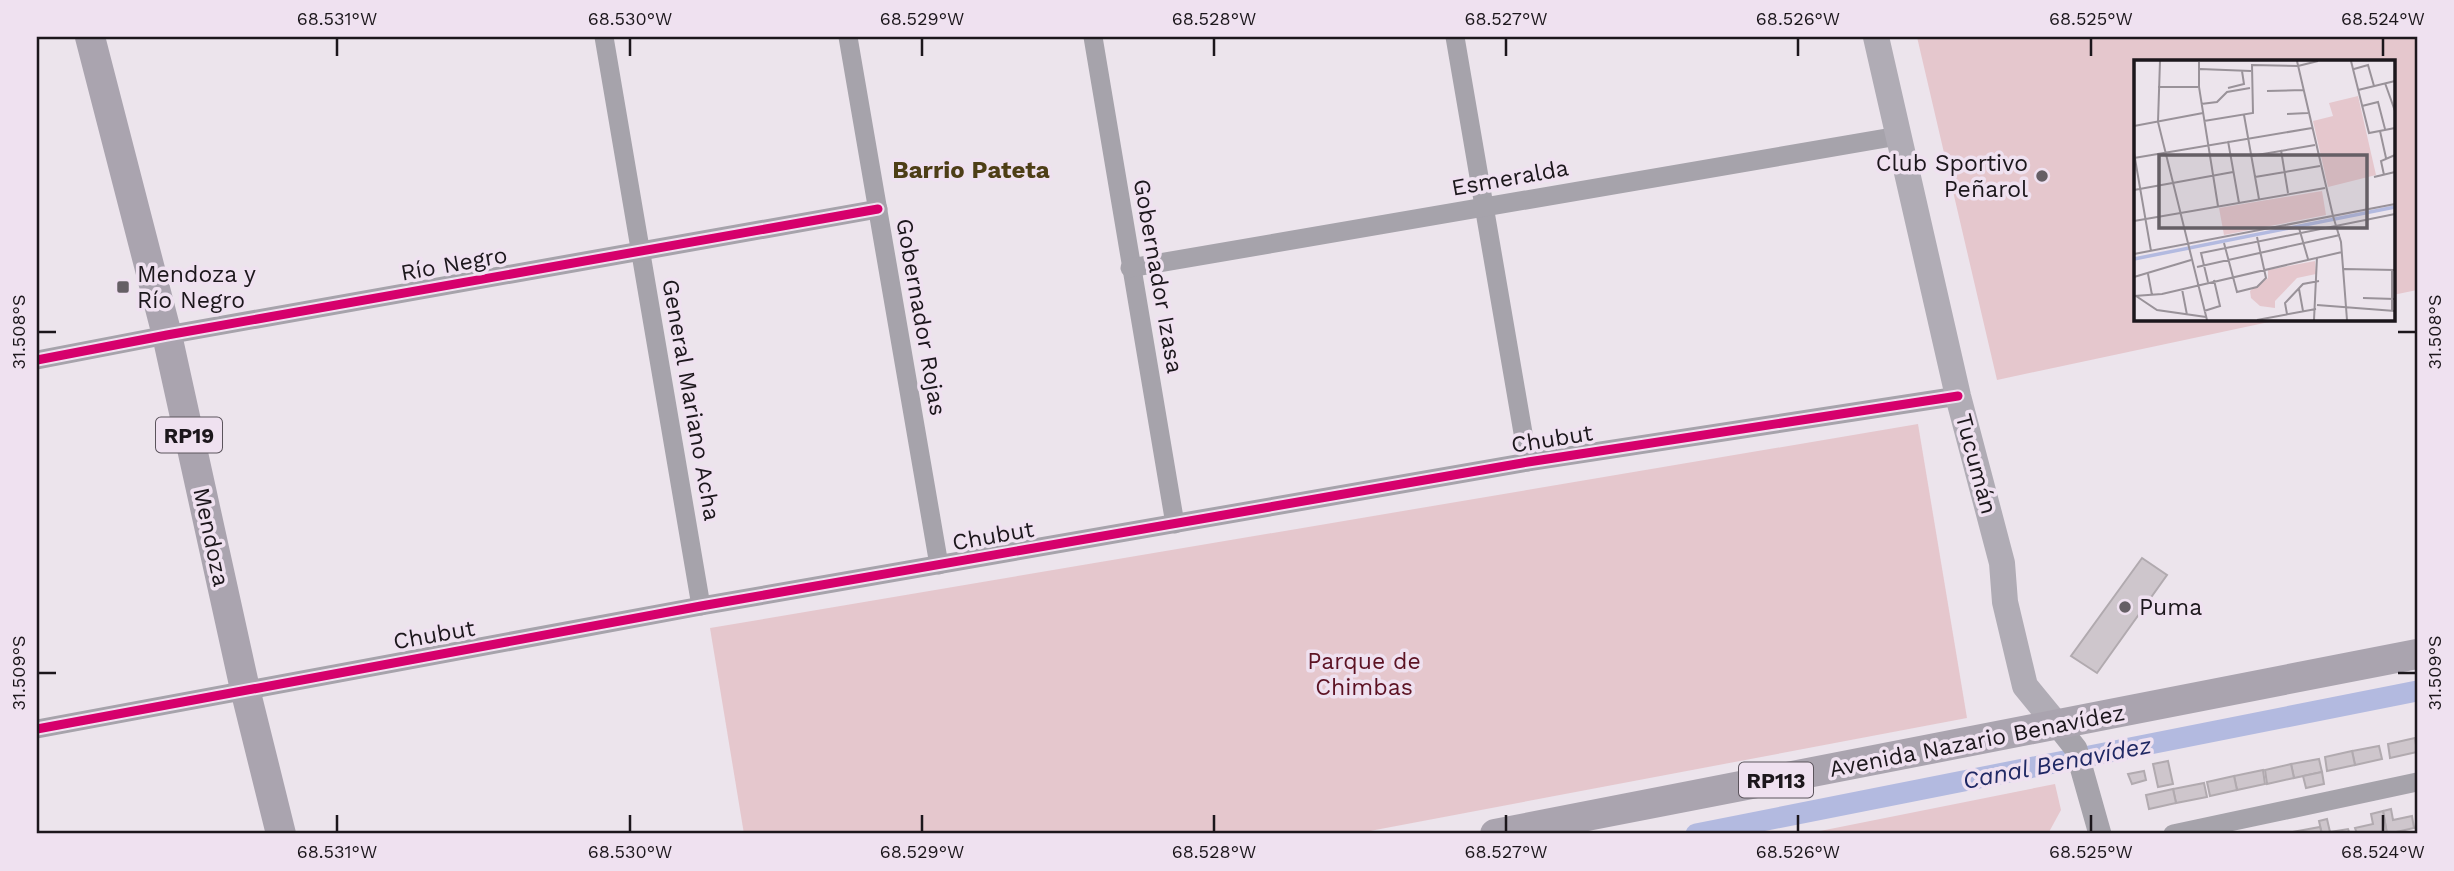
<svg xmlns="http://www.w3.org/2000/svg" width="2454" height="871" font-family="'Work Sans',sans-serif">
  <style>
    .green { fill: #e5c7cd }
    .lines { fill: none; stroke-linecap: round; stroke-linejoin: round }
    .canal { stroke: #b3bae0; stroke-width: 21 }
    .building { fill: #cec6cc; stroke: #b1aaaf; stroke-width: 2 }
    .minor { stroke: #a6a3ab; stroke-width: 19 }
    .tertiary { stroke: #a6a3ab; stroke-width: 23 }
    .secondary { stroke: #b0acb5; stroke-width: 26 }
    .primary { stroke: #aaa4af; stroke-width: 30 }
    .cycleway-casing { stroke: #efe1f0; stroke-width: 13 }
    .cycleway { stroke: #d6006c; stroke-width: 9 }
    .ticks { fill: none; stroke: #1c171c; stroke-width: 2.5 }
    .poi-dot { fill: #655f65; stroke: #efe1f0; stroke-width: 2.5 }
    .labels { text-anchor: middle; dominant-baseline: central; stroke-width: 7; stroke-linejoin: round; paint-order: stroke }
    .shield { fill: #efe1f0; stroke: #5b545c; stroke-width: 2 }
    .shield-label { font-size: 21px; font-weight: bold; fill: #1c171c }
    .poi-label { font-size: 23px; fill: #1c171c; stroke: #efe1f0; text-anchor: start }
    .street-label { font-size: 23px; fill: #1c171c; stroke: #efe1f0 }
    .park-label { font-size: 23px; fill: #5c1223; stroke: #efe1f0 }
    .neighbourhood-label { font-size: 24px; font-weight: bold; fill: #4d3e16; stroke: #efe1f0 }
    .water-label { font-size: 24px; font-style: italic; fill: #1f2864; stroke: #efe1f0 }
    .inset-river { fill: none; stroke: #b3bae0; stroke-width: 3.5 }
    .inset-road { fill: none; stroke: #999299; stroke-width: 2 }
    .view { fill: #655f65; fill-opacity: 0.15; stroke: #655f65; stroke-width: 3.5 }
    .inset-edge { fill: none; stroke: #1c171c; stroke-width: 3.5 }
    .neatline { fill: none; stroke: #1c171c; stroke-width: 2.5 }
    .ticks-label { font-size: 18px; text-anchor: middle; fill: #1c171c }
  </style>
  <rect width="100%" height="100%" fill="#ece4ec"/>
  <!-- green -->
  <g class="green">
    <path d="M 1917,37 L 2417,37 L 2417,290 L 2393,295 L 2393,61 L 2136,61 L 2136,318 L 2283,319 L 1997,380 Z"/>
    <path d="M 1918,424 L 1967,718 L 1354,834 L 744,834 L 710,628 Z"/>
    <path d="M 2055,784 L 2061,810 L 2049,832 L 2038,834 L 1805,834 Z"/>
  </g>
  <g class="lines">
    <!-- canal -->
    <path class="canal" d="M 1696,834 L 2417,691"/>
  </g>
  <!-- building -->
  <g class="building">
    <path d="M 2142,558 L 2167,575 L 2097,673 L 2071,656 Z"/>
    <path d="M 2415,738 L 2417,752 L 2390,758 L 2388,744 Z"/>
    <path d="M 2379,746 L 2382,759 L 2355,765 L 2352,751 Z"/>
    <path d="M 2352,751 L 2355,765 L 2327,771 L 2325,757 Z"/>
    <path d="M 2319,759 L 2322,772 L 2294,778 L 2291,764 Z"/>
    <path d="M 2168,761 L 2173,784 L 2158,787 L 2153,764 Z"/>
    <path d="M 2291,764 L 2294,778 L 2267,784 L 2265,770 Z"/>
    <path d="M 2263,770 L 2265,784 L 2237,790 L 2234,776 Z"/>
    <path d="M 2144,771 L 2146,780 L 2132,784 L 2128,774 Z"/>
    <path d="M 2322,772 L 2324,784 L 2306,788 L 2303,776 Z"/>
    <path d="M 2234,776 L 2237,790 L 2210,796 L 2207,782 Z"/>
    <path d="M 2204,783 L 2207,797 L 2176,803 L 2173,789 Z"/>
    <path d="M 2173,789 L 2176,803 L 2149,809 L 2146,795 Z"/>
    <path d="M 2391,809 L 2393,820 L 2412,816 L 2414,828 L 2387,834 L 2383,811 Z"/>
    <path d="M 2383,811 L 2387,834 L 2357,834 L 2355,828 L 2373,824 L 2371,814 Z"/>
    <path d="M 2327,819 L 2330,832 L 2348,829 L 2350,834 L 2322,834 L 2319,821 Z"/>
    <path d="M 2320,827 L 2322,834 L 2292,834 L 2292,832 Z"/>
  </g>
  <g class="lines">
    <!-- minor -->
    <g class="minor">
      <path d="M 604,37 L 701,606"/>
      <path d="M 848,37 L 939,565"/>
      <path d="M 1093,37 L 1175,524"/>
      <path d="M 1455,37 L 1528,462"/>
      <path d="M 1130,268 L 1898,136"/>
      <path d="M 37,360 L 167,335 L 878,209"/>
      <path d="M 37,729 L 701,606 L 1528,462 L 1958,396"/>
      <path d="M 2173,834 L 2417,782"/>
    </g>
    <!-- tertiary -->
    <path class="tertiary" d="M 2057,725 L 2076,749 L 2100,834"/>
    <!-- secondary -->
    <path class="secondary" d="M 1876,37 L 1958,396 L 2002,563 L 2005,602 L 2025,686 L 2057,725"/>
    <!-- primary -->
    <g class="primary">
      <path d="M 90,37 L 167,335 L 245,689 L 281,834"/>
      <path d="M 1495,834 L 2417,654"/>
    </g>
    <defs>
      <g id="cycleway">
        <path d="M 37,360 L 167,335 L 878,209"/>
        <path d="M 37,729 L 701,606 L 1528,462 L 1958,396"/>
      </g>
    </defs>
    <!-- cycleway casing -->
    <use href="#cycleway" class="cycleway-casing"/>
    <!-- cycleway -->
    <use href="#cycleway" class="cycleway"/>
  </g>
  <!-- ticks -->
  <path class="ticks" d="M 337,38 L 337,56M 630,38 L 630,56M 922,38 L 922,56M 1214,38 L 1214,56M 1506,38 L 1506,56M 1798,38 L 1798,56M 2091,38 L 2091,56M 2383,38 L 2383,56M 38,332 L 56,332M 2398,332 L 2416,332M 38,673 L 56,673M 2398,673 L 2416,673M 337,815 L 337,832M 630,815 L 630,832M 922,815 L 922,832M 1214,815 L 1214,832M 1506,815 L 1506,832M 1798,815 L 1798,832M 2091,815 L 2091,832M 2383,815 L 2383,832"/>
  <!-- markers -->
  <g class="poi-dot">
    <circle cx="2042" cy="176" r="7"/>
    <rect x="116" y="280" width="14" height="14" rx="3.5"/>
    <circle cx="2125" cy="607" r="7"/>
  </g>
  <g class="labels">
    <!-- shield labels -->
    <g class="shield">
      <rect x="156" y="417.5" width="66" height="35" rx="5"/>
      <rect x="1739" y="762.5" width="74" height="35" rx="5"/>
    </g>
    <g class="shield-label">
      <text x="189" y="435">RP19</text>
      <text x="1776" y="780">RP113</text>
    </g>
    <!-- poi labels -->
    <g class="poi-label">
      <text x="2028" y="163" text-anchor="end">Club Sportivo<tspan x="2028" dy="26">Peñarol</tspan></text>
      <text x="137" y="274">Mendoza y<tspan x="137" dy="26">Río Negro</tspan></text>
      <text x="2139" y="607">Puma</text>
    </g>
    <!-- street labels -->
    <g class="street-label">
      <text transform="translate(1510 178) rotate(-10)">Esmeralda</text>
      <text transform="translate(454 264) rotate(-10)">Río Negro</text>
      <text transform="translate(1158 276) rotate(80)">Gobernador Izasa</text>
      <text transform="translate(921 317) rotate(80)">Gobernador Rojas</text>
      <text transform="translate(691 400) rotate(80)">General Mariano Acha</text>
      <text transform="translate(1552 439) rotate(-9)">Chubut</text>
      <text transform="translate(1976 464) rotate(75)">Tucumán</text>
      <text transform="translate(993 536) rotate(-10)">Chubut</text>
      <text transform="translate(211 537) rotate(78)">Mendoza</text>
      <text transform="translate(434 635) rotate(-10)">Chubut</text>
      <text transform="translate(1977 741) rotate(-11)">Avenida Nazario Benavídez</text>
    </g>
    <!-- park labels -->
    <g class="park-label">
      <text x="1364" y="661">Parque de<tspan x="1364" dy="26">Chimbas</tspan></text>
    </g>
    <!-- neighbourhood labels -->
    <g class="neighbourhood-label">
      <text x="971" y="170">Barrio Pateta</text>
    </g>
    <!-- water labels -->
    <g class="water-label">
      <text transform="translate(2057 763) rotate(-11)">Canal Benavídez</text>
    </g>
  </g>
  <!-- overview -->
  <g transform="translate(2134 60)">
    <rect width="261" height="261" fill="#ece4ec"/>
    <path d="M 224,36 L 242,115 L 194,127 L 179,61 L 199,56 L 195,43 ZM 188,131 L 192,155 L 90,175 L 85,148 ZM 181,201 L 182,214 L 163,218 L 141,241 L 141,248 L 126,246 L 117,238 L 116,231 L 134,218 L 134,210 Z" fill="#e5c7cd"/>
    <path class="inset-river" d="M 0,199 L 261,147"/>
    <path class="inset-road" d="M 26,1 L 24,62 L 73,260M 163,1 L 199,156M 217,1 L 235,73 L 261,68M 65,2 L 65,27 L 84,146M 66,9 L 117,11M 220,9 L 234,5 L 240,26M 251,23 L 261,51M 24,27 L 64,27M 94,28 L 110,24 L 108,11M 224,30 L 261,21M 133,31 L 169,30M 67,44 L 83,42 L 93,32 L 116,28M 228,46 L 244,42 L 251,69M 153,54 L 174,53M 110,55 L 125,139M 70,61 L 119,53 L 118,5 L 164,6 L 184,1M 0,66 L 69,53M 246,71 L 252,98M 94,81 L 105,143M 147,90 L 154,133M 0,93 L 17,191M 117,96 L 181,85M 0,98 L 178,68M 250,115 L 247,101 L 261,95M 121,117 L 186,106M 240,117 L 261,112M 0,130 L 99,112M 199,156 L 207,182 L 213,260M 0,161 L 191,128M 165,168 L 174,199M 90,183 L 103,232 L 123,227 L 132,218 L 123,177M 0,194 L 261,144M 63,207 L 206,175M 210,209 L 261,210M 14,214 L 18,235M 0,217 L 57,200M 74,222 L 67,193 L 261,154M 48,229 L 53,255M 165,229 L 169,251M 0,236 L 28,234 L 208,192M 2,236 L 23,250 L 72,257M 229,238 L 261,239M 183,245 L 261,251M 70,251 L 86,246 L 80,220M 258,252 L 258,210M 153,254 L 151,243 L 169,224 L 185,221M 123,260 L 182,249M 180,260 L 183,197"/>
    <path class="view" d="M 25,95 L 233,95 L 233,168 L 25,168 Z"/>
    <rect width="261" height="261" class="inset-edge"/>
  </g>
  <!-- border -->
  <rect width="2454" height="871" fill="none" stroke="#efe1f0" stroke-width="77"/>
  <rect x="38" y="38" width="2378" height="794" class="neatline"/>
  <g class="ticks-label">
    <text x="337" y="25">68.531°W</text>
    <text x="630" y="25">68.530°W</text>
    <text x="922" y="25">68.529°W</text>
    <text x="1214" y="25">68.528°W</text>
    <text x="1506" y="25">68.527°W</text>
    <text x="1798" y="25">68.526°W</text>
    <text x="2091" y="25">68.525°W</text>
    <text x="2383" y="25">68.524°W</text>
    <text transform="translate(19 332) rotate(-90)" y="6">31.508°S</text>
    <text transform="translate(2435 332) rotate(-90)" y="6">31.508°S</text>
    <text transform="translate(19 673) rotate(-90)" y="6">31.509°S</text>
    <text transform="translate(2435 673) rotate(-90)" y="6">31.509°S</text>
    <text x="337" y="858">68.531°W</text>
    <text x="630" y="858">68.530°W</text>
    <text x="922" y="858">68.529°W</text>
    <text x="1214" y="858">68.528°W</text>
    <text x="1506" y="858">68.527°W</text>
    <text x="1798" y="858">68.526°W</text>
    <text x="2091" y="858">68.525°W</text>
    <text x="2383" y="858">68.524°W</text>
  </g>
</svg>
